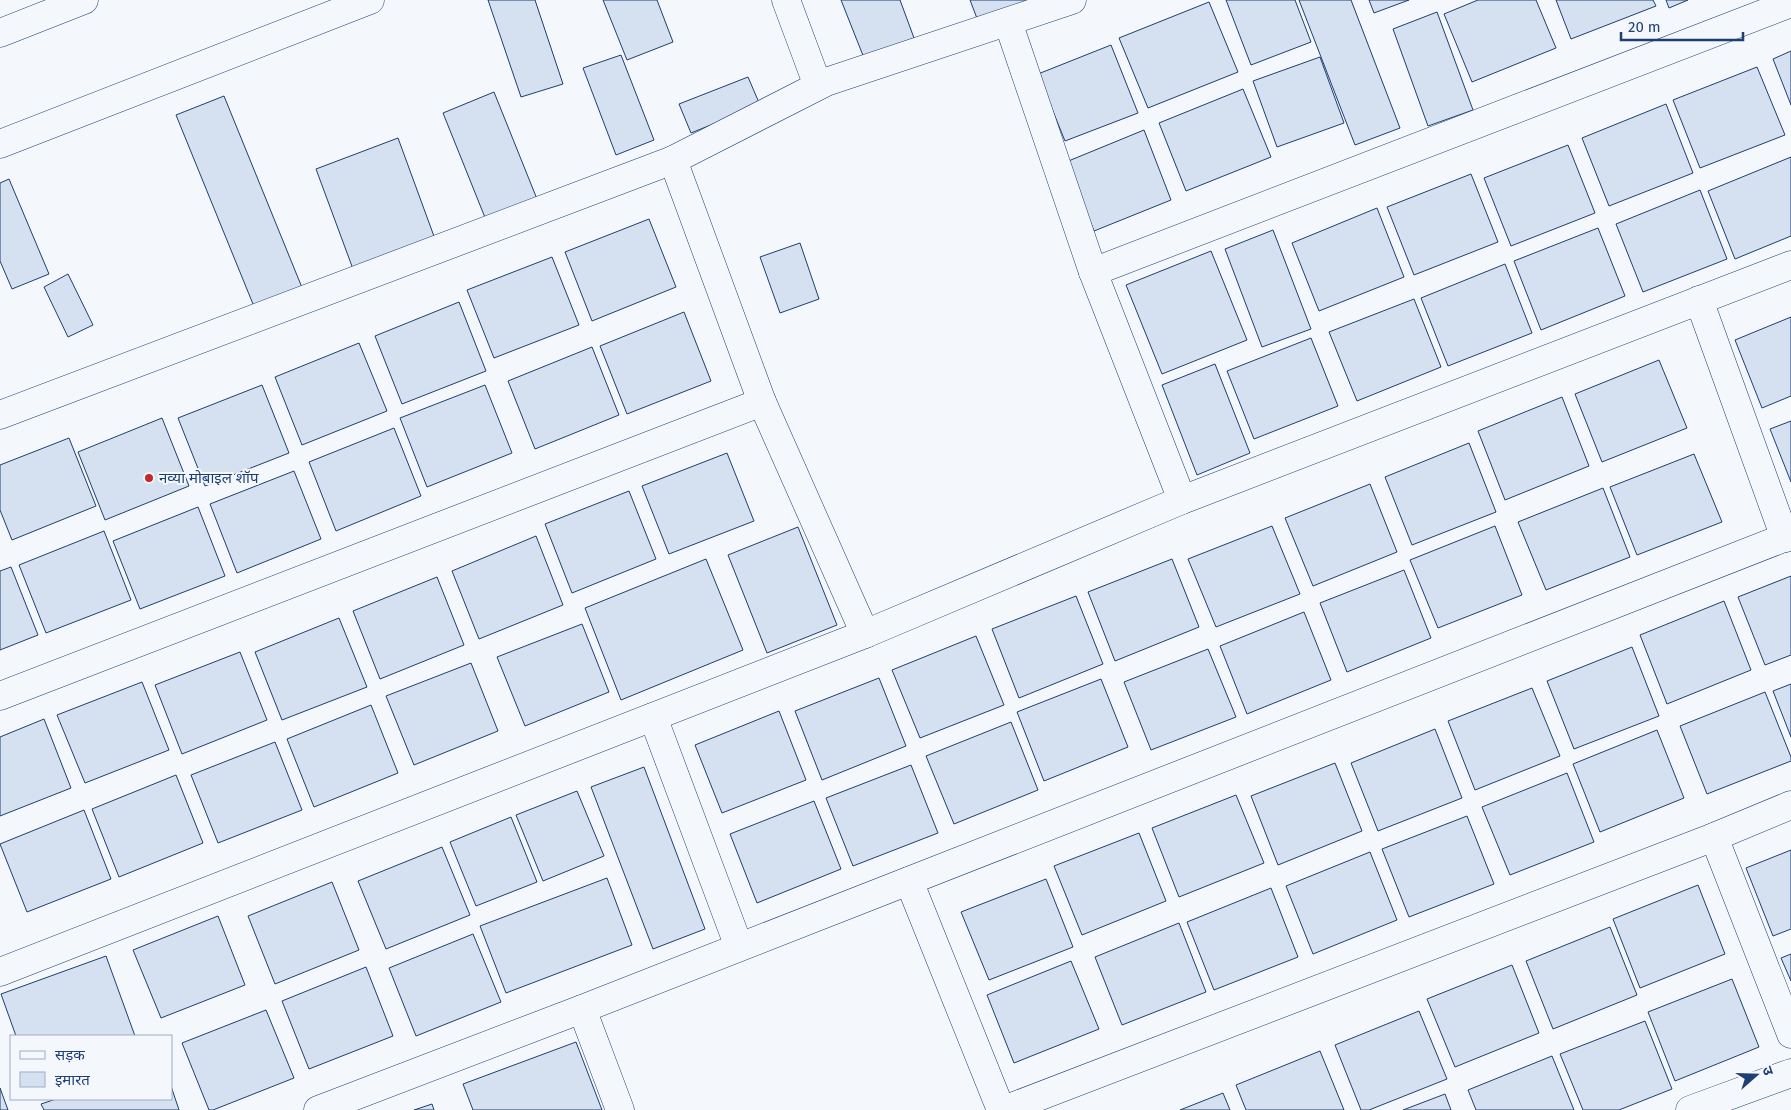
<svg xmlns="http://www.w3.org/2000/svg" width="1791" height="1110" font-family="'Fira Sans','Noto Sans Devanagari',sans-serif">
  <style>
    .building { fill: #d5e0f0; stroke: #1d3f73 }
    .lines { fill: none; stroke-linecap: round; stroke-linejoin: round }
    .minor-casing { stroke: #1d3f73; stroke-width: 29 }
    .minor { stroke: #f4f7fb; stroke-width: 28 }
    .poi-dot { fill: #c62828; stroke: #f4f7fb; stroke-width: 2 }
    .labels { text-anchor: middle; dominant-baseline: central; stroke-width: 4; stroke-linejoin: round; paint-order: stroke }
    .poi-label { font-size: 15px; fill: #1d3f73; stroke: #f4f7fb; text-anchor: start }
  </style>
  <rect width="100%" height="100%" fill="#f4f7fb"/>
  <!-- building -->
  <g class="building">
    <path d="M 488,0 L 535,0 L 563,84 L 521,97 Z"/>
    <path d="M 603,0 L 657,0 L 673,42 L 627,60 Z"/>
    <path d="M 841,0 L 900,0 L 914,38 L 864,58 Z"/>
    <path d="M 970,0 L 1032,0 L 978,21 Z"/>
    <path d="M 1226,0 L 1295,0 L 1311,42 L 1251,65 Z"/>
    <path d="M 1299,0 L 1351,0 L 1400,128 L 1355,145 Z"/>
    <path d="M 1369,0 L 1409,0 L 1374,13 Z"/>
    <path d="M 1478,0 L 1536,0 L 1556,48 L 1472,82 L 1444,14 Z"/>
    <path d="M 1556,0 L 1653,0 L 1656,6 L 1571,39 Z"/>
    <path d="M 1666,0 L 1688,0 L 1669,8 Z"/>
    <path d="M 1209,2 L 1238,72 L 1148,108 L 1119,38 Z"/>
    <path d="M 1437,12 L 1473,110 L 1428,126 L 1393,29 Z"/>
    <path d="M 1111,45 L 1138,113 L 1065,141 L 1038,74 Z"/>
    <path d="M 1791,51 L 1791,105 L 1773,59 Z"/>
    <path d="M 621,55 L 654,140 L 616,155 L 583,68 Z"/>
    <path d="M 1320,57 L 1344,123 L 1277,147 L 1253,81 Z"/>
    <path d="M 1757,67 L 1785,135 L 1700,168 L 1673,100 Z"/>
    <path d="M 748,77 L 760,105 L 691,133 L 679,104 Z"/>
    <path d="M 1243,89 L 1271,157 L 1186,191 L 1159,123 Z"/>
    <path d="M 494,92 L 537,199 L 486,220 L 443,113 Z"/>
    <path d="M 224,96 L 303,290 L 255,309 L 176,115 Z"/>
    <path d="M 1666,104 L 1693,173 L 1609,206 L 1582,138 Z"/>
    <path d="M 1144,130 L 1171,200 L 1094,231 L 1066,162 Z"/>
    <path d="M 398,138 L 435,239 L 353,269 L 316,169 Z"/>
    <path d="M 1568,145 L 1595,213 L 1511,246 L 1484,178 Z"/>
    <path d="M 1791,157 L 1791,236 L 1735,259 L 1708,191 Z"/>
    <path d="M 1471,174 L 1498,242 L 1414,275 L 1387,207 Z"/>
    <path d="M 9,179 L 49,274 L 12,289 L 0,261 L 0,183 Z"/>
    <path d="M 1700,190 L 1727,259 L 1643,292 L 1616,224 Z"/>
    <path d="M 1377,208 L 1404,277 L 1319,311 L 1292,243 Z"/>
    <path d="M 649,219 L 676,287 L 592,321 L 565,252 Z"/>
    <path d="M 1598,228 L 1625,296 L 1541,330 L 1514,261 Z"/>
    <path d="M 1273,230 L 1311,329 L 1262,347 L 1225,249 Z"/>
    <path d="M 800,243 L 819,299 L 780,313 L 760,257 Z"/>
    <path d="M 1211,251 L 1247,340 L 1162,374 L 1126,285 Z"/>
    <path d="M 552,257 L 579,325 L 494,358 L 467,290 Z"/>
    <path d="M 1505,264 L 1532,333 L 1448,366 L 1421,298 Z"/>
    <path d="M 68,274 L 93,325 L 68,337 L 44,287 Z"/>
    <path d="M 1414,299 L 1441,367 L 1357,401 L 1329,332 Z"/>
    <path d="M 459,302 L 486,371 L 402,404 L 375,336 Z"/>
    <path d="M 684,312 L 711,381 L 627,414 L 600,346 Z"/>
    <path d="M 1791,317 L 1791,396 L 1762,408 L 1735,340 Z"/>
    <path d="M 1311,338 L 1338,406 L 1254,439 L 1227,371 Z"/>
    <path d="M 359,343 L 387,411 L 302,445 L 275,377 Z"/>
    <path d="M 592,347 L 619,415 L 535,449 L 508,381 Z"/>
    <path d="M 1659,360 L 1687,428 L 1602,462 L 1575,394 Z"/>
    <path d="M 1215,364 L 1250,453 L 1197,475 L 1162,385 Z"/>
    <path d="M 262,385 L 289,453 L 205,486 L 178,418 Z"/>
    <path d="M 485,385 L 512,453 L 427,487 L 400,418 Z"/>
    <path d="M 1562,397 L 1589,466 L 1505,500 L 1478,431 Z"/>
    <path d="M 162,418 L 189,486 L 105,520 L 78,452 Z"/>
    <path d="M 1791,421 L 1791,482 L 1770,429 Z"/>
    <path d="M 394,428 L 421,496 L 336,531 L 309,462 Z"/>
    <path d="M 69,438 L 96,506 L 12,540 L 0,510 L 0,465 Z"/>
    <path d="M 1469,443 L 1496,512 L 1412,545 L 1385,477 Z"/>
    <path d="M 727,453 L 754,521 L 669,554 L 642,486 Z"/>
    <path d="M 1694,454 L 1722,522 L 1637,555 L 1610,487 Z"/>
    <path d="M 294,471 L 321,539 L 237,573 L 210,504 Z"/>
    <path d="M 1370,484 L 1397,552 L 1313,586 L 1285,518 Z"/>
    <path d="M 1603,488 L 1630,557 L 1546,590 L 1518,522 Z"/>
    <path d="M 629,491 L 656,559 L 572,593 L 545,524 Z"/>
    <path d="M 198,507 L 225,576 L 140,609 L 113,541 Z"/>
    <path d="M 1272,526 L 1300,594 L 1216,627 L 1188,559 Z"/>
    <path d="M 1495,526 L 1522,595 L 1438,628 L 1410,560 Z"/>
    <path d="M 798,527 L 837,625 L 767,653 L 728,555 Z"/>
    <path d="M 104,531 L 131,600 L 46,633 L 19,565 Z"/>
    <path d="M 536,536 L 563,605 L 479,639 L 452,571 Z"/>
    <path d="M 706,559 L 743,650 L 621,700 L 585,608 Z"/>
    <path d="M 1172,559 L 1199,627 L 1115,661 L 1088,592 Z"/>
    <path d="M 11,567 L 38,635 L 0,650 L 0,571 Z"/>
    <path d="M 1404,570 L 1431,638 L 1347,672 L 1320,603 Z"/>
    <path d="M 1791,576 L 1791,655 L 1765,665 L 1738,597 Z"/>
    <path d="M 437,577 L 464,645 L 380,679 L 353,611 Z"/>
    <path d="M 1076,596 L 1103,664 L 1019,698 L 992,629 Z"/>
    <path d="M 1724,601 L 1751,670 L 1667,704 L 1640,635 Z"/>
    <path d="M 1304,612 L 1331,680 L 1247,714 L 1220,646 Z"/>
    <path d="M 339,618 L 367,687 L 282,720 L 255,652 Z"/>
    <path d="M 582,624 L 609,692 L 525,726 L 497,657 Z"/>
    <path d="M 976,636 L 1004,705 L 920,738 L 892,670 Z"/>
    <path d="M 1632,647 L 1659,716 L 1574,749 L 1547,681 Z"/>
    <path d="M 1208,649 L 1236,717 L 1151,750 L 1124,682 Z"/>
    <path d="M 240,652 L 267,720 L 182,754 L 155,685 Z"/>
    <path d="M 471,663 L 498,731 L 414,765 L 386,696 Z"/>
    <path d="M 879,678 L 906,746 L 822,780 L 795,711 Z"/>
    <path d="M 1101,679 L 1128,747 L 1044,781 L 1017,712 Z"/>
    <path d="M 142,682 L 169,750 L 85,783 L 57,715 Z"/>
    <path d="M 1791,684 L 1791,737 L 1773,691 Z"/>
    <path d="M 1532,688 L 1560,756 L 1475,790 L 1448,721 Z"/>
    <path d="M 1765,692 L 1791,757 L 1791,761 L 1707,794 L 1680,726 Z"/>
    <path d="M 371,705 L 398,773 L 314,807 L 287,739 Z"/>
    <path d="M 779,711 L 806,780 L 722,813 L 695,745 Z"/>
    <path d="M 44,719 L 71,788 L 0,816 L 0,737 Z"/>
    <path d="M 1011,722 L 1038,790 L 954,824 L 926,756 Z"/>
    <path d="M 1435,729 L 1462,798 L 1378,831 L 1351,763 Z"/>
    <path d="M 1657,730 L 1684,798 L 1600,832 L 1573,764 Z"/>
    <path d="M 275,742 L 302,810 L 218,843 L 191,775 Z"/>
    <path d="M 1335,763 L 1362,831 L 1278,865 L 1251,796 Z"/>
    <path d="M 911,765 L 938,833 L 853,866 L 826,798 Z"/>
    <path d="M 644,767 L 705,929 L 653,949 L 591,787 Z"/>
    <path d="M 1567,773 L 1594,842 L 1510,875 L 1482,807 Z"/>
    <path d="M 176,775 L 203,843 L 119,877 L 92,809 Z"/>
    <path d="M 577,791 L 604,856 L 543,881 L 516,815 Z"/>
    <path d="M 1236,795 L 1264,863 L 1179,897 L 1152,828 Z"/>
    <path d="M 814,801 L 841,869 L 757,903 L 730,834 Z"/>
    <path d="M 84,810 L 111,879 L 27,912 L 0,844 Z"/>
    <path d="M 1467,816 L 1494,884 L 1409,917 L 1382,849 Z"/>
    <path d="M 511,817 L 537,882 L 476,906 L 450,842 Z"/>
    <path d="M 1139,833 L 1166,901 L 1082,935 L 1054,866 Z"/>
    <path d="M 442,847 L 470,915 L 386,949 L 358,881 Z"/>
    <path d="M 1791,850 L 1791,929 L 1773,936 L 1746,868 Z"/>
    <path d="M 1370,852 L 1397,920 L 1313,954 L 1286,886 Z"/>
    <path d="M 607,878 L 632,945 L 506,993 L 480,926 Z"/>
    <path d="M 1046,879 L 1073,947 L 989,980 L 961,912 Z"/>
    <path d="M 332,882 L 359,950 L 275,984 L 248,916 Z"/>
    <path d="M 1698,885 L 1725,954 L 1640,988 L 1613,919 Z"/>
    <path d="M 1271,888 L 1298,957 L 1214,990 L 1187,922 Z"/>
    <path d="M 218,916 L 245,985 L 161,1018 L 133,950 Z"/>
    <path d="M 1179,923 L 1206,992 L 1122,1025 L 1095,957 Z"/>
    <path d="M 1610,927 L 1637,995 L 1553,1029 L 1526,961 Z"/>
    <path d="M 473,934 L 501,1002 L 416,1036 L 389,968 Z"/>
    <path d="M 1791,954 L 1791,981 L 1781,958 Z"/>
    <path d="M 106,956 L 135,1036 L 16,1036 L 1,994 Z"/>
    <path d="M 1071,961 L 1099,1029 L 1014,1063 L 987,995 Z"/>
    <path d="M 1512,965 L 1539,1033 L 1455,1067 L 1427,999 Z"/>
    <path d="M 366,967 L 393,1036 L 309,1069 L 282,1001 Z"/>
    <path d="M 1732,979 L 1759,1047 L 1675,1081 L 1648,1012 Z"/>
    <path d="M 266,1010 L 294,1078 L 213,1110 L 209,1110 L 182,1043 Z"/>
    <path d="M 1419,1011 L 1447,1079 L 1369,1110 L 1361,1110 L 1335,1045 Z"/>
    <path d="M 1645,1021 L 1672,1089 L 1619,1110 L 1583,1110 L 1560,1054 Z"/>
    <path d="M 576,1042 L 602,1110 L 473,1110 L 463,1084 Z"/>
    <path d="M 1320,1051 L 1344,1110 L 1246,1110 L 1236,1085 Z"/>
    <path d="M 1552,1056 L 1574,1110 L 1476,1110 L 1468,1090 Z"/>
    <path d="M 171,1086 L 179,1110 L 44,1110 L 41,1104 L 56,1099 L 171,1099 Z"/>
    <path d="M 0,1088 L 8,1110 L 0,1110 Z"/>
    <path d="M 1223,1093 L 1230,1110 L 1180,1110 Z"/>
    <path d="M 1445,1094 L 1451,1110 L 1403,1110 Z"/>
    <path d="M 432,1104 L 434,1110 L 414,1110 Z"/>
  </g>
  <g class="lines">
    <defs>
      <g id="minor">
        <path d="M 786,0 L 818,86"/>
        <path d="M 1008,22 L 1093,272"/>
        <path d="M 0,33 L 84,0"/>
        <path d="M 0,144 L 370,0"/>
        <path d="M 673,160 L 762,402 L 865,634"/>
        <path d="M 1699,300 L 1785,538"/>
        <path d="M 0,415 L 673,160 L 826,82 L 1072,0"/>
        <path d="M 1182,500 L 1093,272 L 1791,3"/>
        <path d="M 0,696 L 762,402"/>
        <path d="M 653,717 L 739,947"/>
        <path d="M 1714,837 L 1791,1034"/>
        <path d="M 909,881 L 1001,1110"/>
        <path d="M 0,972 L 865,634 L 1182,500 L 1791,265"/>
        <path d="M 582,1009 L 620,1110"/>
        <path d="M 318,1110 L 582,1009 L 1791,535"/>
        <path d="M 1004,1110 L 1714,837 L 1791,805"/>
        <path d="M 1690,1110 L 1791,1073"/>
      </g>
    </defs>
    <!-- minor casing -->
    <use href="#minor" class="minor-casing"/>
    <!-- minor -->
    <use href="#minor" class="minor"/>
  </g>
  <!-- markers -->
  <circle class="poi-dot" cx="149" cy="478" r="5"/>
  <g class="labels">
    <!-- poi labels -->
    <g class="poi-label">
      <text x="159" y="478">नव्या मोबाइल शॉप</text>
    </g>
  </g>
  <!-- legend -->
  <rect x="10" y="1035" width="162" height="65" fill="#f4f7fb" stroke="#9eadc5"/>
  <rect x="20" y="1051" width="25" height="8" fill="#f4f7fb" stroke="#9eadc5"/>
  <text x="55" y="1060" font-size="15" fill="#1d3f73">सड़क</text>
  <rect x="20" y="1072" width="25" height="15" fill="#d5e0f0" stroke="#9eadc5"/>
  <text x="55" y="1085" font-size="15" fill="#1d3f73">इमारत</text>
  <!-- north arrow -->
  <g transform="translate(1756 1075) rotate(70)" stroke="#f4f7fb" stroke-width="4" paint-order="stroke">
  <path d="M0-4L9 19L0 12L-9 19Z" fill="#1d3f73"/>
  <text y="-8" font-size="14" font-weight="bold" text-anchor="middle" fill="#1d3f73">उ</text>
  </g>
  <!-- scale -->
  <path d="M1621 32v8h122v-8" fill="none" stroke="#1d3f73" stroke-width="2.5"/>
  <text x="1628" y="32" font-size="15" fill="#1d3f73" stroke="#f4f7fb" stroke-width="4" paint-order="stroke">20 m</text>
</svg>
